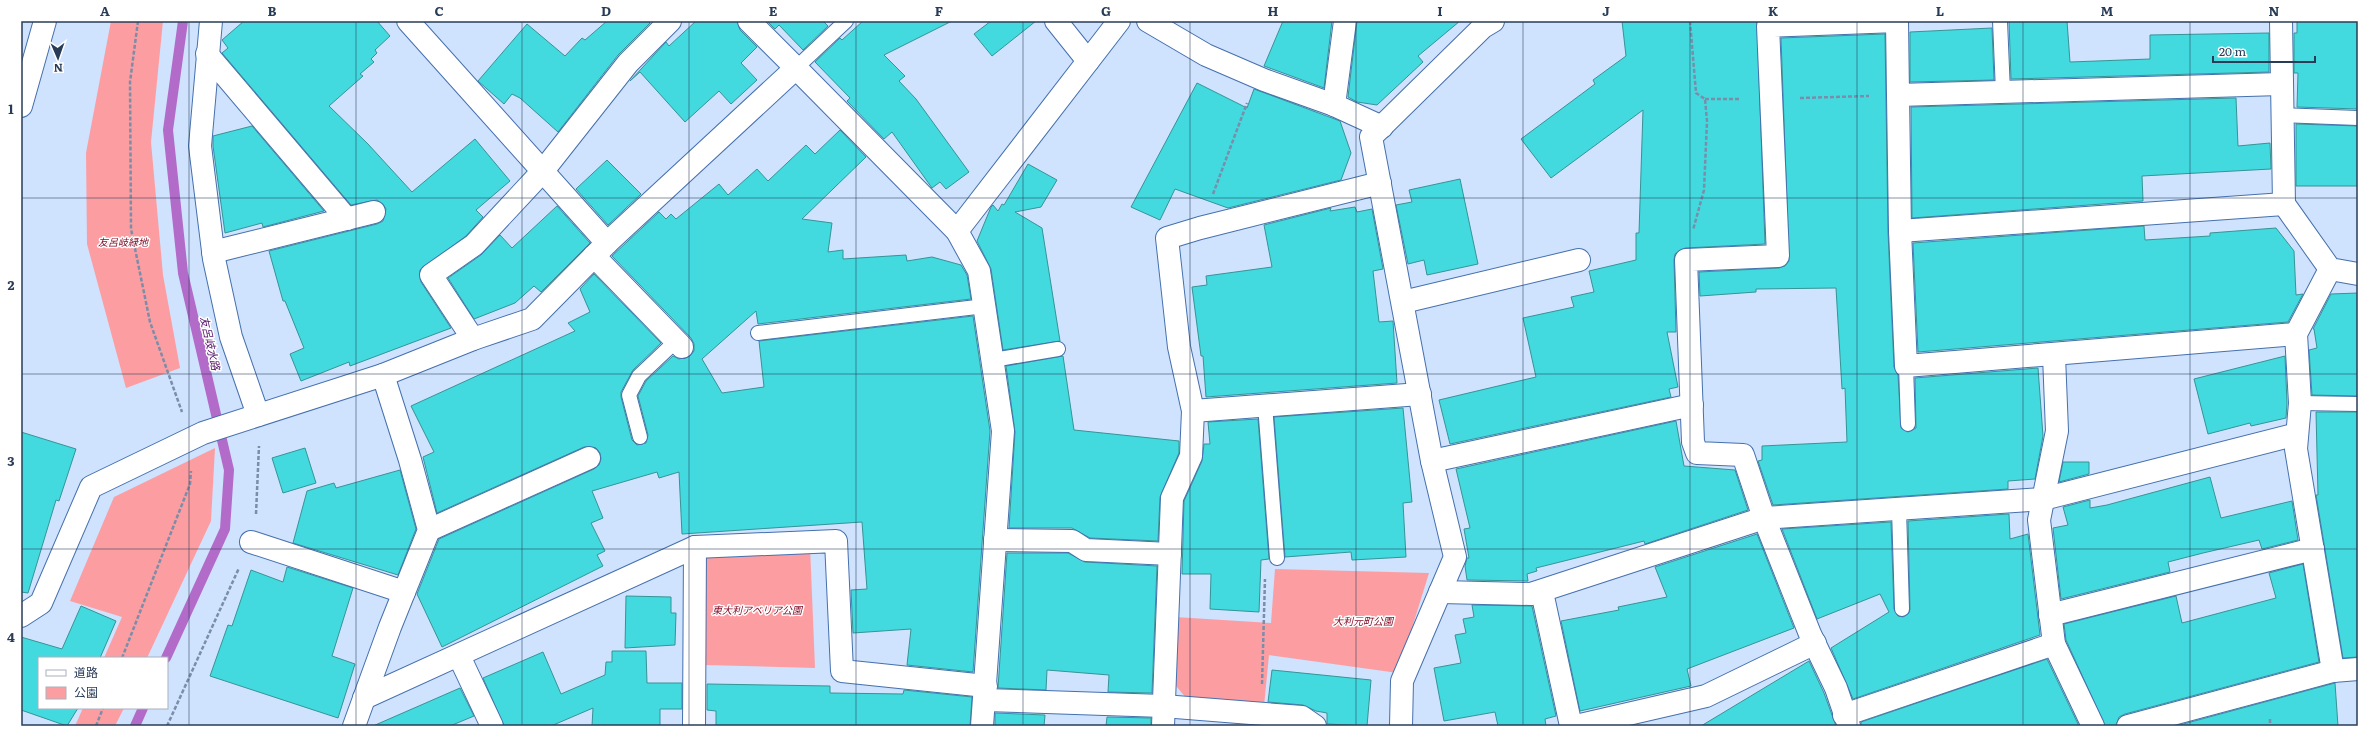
<svg xmlns="http://www.w3.org/2000/svg" width="2379" height="747" font-family="Literata,'Noto Sans JP',serif">
  <style>
    .green { fill: #fc9ea1 }
    .lines { fill: none; stroke-linecap: round; stroke-linejoin: round }
    .stream { stroke: #b36bc9; stroke-width: 10 }
    .building { fill: #42dade; stroke: #359496 }
    .service-casing { stroke: #4570ae; stroke-width: 16 }
    .minor-casing { stroke: #4570ae; stroke-width: 24 }
    .path { stroke: #7a8da9; stroke-width: 2.5; stroke-dasharray: 4 2; stroke-linecap: butt }
    .service { stroke: #fff; stroke-width: 14 }
    .minor { stroke: #fff; stroke-width: 22 }
    .grid { fill: none; stroke: #293c57; stroke-width: 1; stroke-opacity: 0.55 }
    .labels { text-anchor: middle; dominant-baseline: central; stroke-width: 3; stroke-linejoin: round; paint-order: stroke }
    .park-label { font-size: 10px; font-style: italic; fill: #7f0823; stroke: #fff }
    .water-label { font-size: 11px; font-style: italic; fill: #540f67; stroke: #fff }
    .neatline { fill: none; stroke: #293c57; stroke-width: 1.5 }
    .grid-label { font-size: 13px; text-anchor: middle; font-weight: bold; fill: #293c57 }
  </style>
  <rect width="100%" height="100%" fill="#cfe2fe"/>
  <!-- green -->
  <g class="green">
    <path d="M 111,21 L 163,21 L 151,142 L 163,275 L 180,368 L 126,388 L 87,244 L 86,153 Z"/>
    <path d="M 215,448 L 211,521 L 147,658 L 104,658 L 122,617 L 70,601 L 114,497 Z"/>
    <path d="M 810,546 L 815,668 L 704,665 L 701,554 Z"/>
    <path d="M 1275,569 L 1429,573 L 1398,673 L 1269,655 L 1264,706 L 1187,699 L 1171,680 L 1175,617 L 1271,623 Z"/>
    <path d="M 83,708 L 124,708 L 115,726 L 75,726 Z"/>
  </g>
  <g class="lines">
    <!-- stream -->
    <g class="stream">
      <path d="M 166,658 L 225,529 L 229,470 L 183,273 L 168,130 L 183,21"/>
      <path d="M 135,726 L 143,708"/>
    </g>
  </g>
  <!-- building -->
  <g class="building">
    <path d="M 244,21 L 377,21 L 390,36 L 375,50 L 377,53 L 371,59 L 374,62 L 360,74 L 363,76 L 329,106 L 368,144 L 412,192 L 475,139 L 510,181 L 476,210 L 483,217 L 466,236 L 420,270 L 421,282 L 451,328 L 350,366 L 349,362 L 301,381 L 290,354 L 304,348 L 285,301 L 283,301 L 269,251 L 377,224 L 383,221 L 386,209 L 383,204 L 377,200 L 351,205 L 222,53 L 228,48 L 222,40 Z"/>
    <path d="M 607,21 L 648,21 L 650,23 L 618,55 L 558,132 L 520,98 L 512,94 L 504,104 L 478,81 L 527,24 L 565,56 L 582,38 L 585,40 Z"/>
    <path d="M 696,21 L 737,21 L 740,30 L 757,47 L 741,63 L 757,80 L 731,104 L 719,91 L 685,122 L 640,72 L 630,81 L 666,42 L 669,46 Z"/>
    <path d="M 767,21 L 823,21 L 828,26 L 803,50 L 779,25 L 775,29 Z"/>
    <path d="M 863,21 L 952,21 L 884,55 L 905,76 L 899,81 L 916,99 L 969,172 L 946,189 L 940,182 L 932,188 L 892,132 L 884,139 L 847,101 L 850,98 L 815,62 L 840,38 L 842,40 Z"/>
    <path d="M 991,21 L 1036,21 L 992,56 L 974,34 Z"/>
    <path d="M 1283,21 L 1332,21 L 1324,88 L 1264,66 Z"/>
    <path d="M 1357,21 L 1460,21 L 1418,56 L 1423,62 L 1377,105 L 1357,102 L 1348,97 Z"/>
    <path d="M 1622,21 L 1757,21 L 1765,244 L 1685,248 L 1675,254 L 1674,260 L 1676,332 L 1667,332 L 1678,387 L 1669,389 L 1671,397 L 1450,444 L 1439,400 L 1536,377 L 1523,318 L 1574,307 L 1571,297 L 1594,292 L 1589,271 L 1636,260 L 1636,233 L 1639,233 L 1643,110 L 1551,178 L 1521,139 L 1595,84 L 1593,80 L 1626,56 Z"/>
    <path d="M 2009,21 L 2067,21 L 2070,62 L 2150,59 L 2150,35 L 2269,33 L 2269,72 L 2011,79 Z"/>
    <path d="M 2297,21 L 2358,21 L 2358,109 L 2297,107 L 2298,73 L 2294,73 L 2294,33 L 2297,33 Z"/>
    <path d="M 1992,28 L 1994,80 L 1910,82 L 1910,32 Z"/>
    <path d="M 1885,34 L 1888,232 L 1894,367 L 1898,375 L 1901,428 L 1908,432 L 1916,428 L 1915,378 L 2038,368 L 2043,436 L 2035,479 L 2008,481 L 2008,489 L 1773,505 L 1758,461 L 1762,460 L 1762,446 L 1847,442 L 1845,388 L 1842,389 L 1836,288 L 1756,289 L 1756,292 L 1700,296 L 1699,272 L 1779,268 L 1785,266 L 1789,261 L 1781,38 Z"/>
    <path d="M 1197,83 L 1247,108 L 1254,89 L 1340,121 L 1351,153 L 1341,180 L 1228,208 L 1175,189 L 1160,220 L 1131,207 Z"/>
    <path d="M 2236,98 L 2238,146 L 2270,143 L 2271,169 L 2142,176 L 2143,201 L 1912,218 L 1911,107 Z"/>
    <path d="M 2296,124 L 2358,126 L 2358,186 L 2296,186 Z"/>
    <path d="M 252,126 L 324,211 L 263,227 L 262,223 L 225,233 L 213,146 L 213,136 Z"/>
    <path d="M 840,130 L 866,157 L 802,219 L 832,223 L 828,252 L 843,250 L 843,259 L 906,255 L 907,261 L 932,257 L 961,265 L 967,275 L 971,299 L 758,324 L 756,311 L 702,359 L 722,393 L 764,387 L 759,341 L 973,316 L 990,431 L 973,672 L 907,665 L 911,629 L 853,633 L 851,590 L 867,589 L 862,522 L 682,534 L 679,472 L 659,478 L 657,472 L 592,491 L 603,518 L 591,523 L 605,551 L 597,555 L 603,566 L 442,647 L 417,594 L 439,539 L 594,469 L 599,465 L 601,459 L 600,453 L 596,448 L 584,447 L 437,513 L 423,457 L 434,452 L 411,406 L 575,331 L 568,323 L 590,312 L 580,289 L 594,274 L 661,343 L 633,370 L 621,392 L 621,397 L 632,440 L 637,445 L 646,443 L 648,435 L 638,396 L 646,381 L 673,356 L 679,359 L 690,356 L 694,351 L 694,344 L 691,338 L 612,256 L 659,212 L 666,219 L 671,214 L 676,219 L 719,184 L 728,195 L 757,169 L 768,181 L 806,145 L 815,154 Z"/>
    <path d="M 607,160 L 641,194 L 608,225 L 576,189 Z"/>
    <path d="M 1028,164 L 1057,180 L 1041,207 L 1015,212 L 1042,228 L 1060,341 L 1003,350 L 991,269 L 977,241 L 991,207 L 993,205 L 998,211 L 1002,204 L 1004,205 Z"/>
    <path d="M 1460,179 L 1478,264 L 1427,275 L 1424,260 L 1408,264 L 1396,205 L 1412,202 L 1409,190 Z"/>
    <path d="M 557,206 L 590,243 L 541,292 L 534,286 L 515,303 L 474,319 L 448,278 L 481,255 L 500,235 L 512,248 Z"/>
    <path d="M 1355,207 L 1357,212 L 1372,209 L 1383,269 L 1373,271 L 1379,322 L 1393,321 L 1397,383 L 1206,397 L 1203,356 L 1201,356 L 1192,287 L 1207,285 L 1206,276 L 1272,267 L 1264,225 L 1331,208 L 1330,211 Z"/>
    <path d="M 2144,226 L 2145,240 L 2210,236 L 2210,233 L 2276,228 L 2294,251 L 2296,295 L 2303,294 L 2288,322 L 1918,352 L 1913,243 Z"/>
    <path d="M 2358,293 L 2358,396 L 2312,395 L 2309,350 L 2317,348 L 2314,329 L 2313,329 L 2331,294 Z"/>
    <path d="M 1063,356 L 1074,430 L 1179,441 L 1179,453 L 1160,497 L 1158,541 L 1090,538 L 1072,528 L 1009,528 L 1015,432 L 1006,366 Z"/>
    <path d="M 2285,356 L 2287,403 L 2286,418 L 2251,426 L 2250,423 L 2208,434 L 2194,379 Z"/>
    <path d="M 1403,408 L 1412,502 L 1403,503 L 1406,557 L 1352,560 L 1351,552 L 1285,557 L 1274,417 Z"/>
    <path d="M 2316,412 L 2358,412 L 2358,657 L 2343,658 L 2316,495 L 2318,495 Z"/>
    <path d="M 1258,419 L 1269,559 L 1261,560 L 1259,612 L 1210,609 L 1211,574 L 1182,574 L 1184,501 L 1202,461 L 1204,444 L 1210,444 L 1208,422 Z"/>
    <path d="M 1676,421 L 1684,466 L 1735,470 L 1748,510 L 1645,544 L 1644,541 L 1536,568 L 1537,571 L 1527,574 L 1528,581 L 1467,580 L 1465,566 L 1467,558 L 1469,558 L 1464,529 L 1470,528 L 1456,469 Z"/>
    <path d="M 21,432 L 76,449 L 59,501 L 56,500 L 28,593 L 21,592 Z"/>
    <path d="M 305,448 L 316,483 L 283,493 L 272,458 Z"/>
    <path d="M 2063,462 L 2089,462 L 2089,474 L 2059,482 Z"/>
    <path d="M 400,470 L 416,529 L 398,575 L 293,543 L 307,491 L 334,483 L 336,488 Z"/>
    <path d="M 2210,477 L 2221,518 L 2292,501 L 2298,540 L 2262,549 L 2259,540 L 2203,553 L 2168,562 L 2170,572 L 2061,599 L 2053,528 L 2068,525 L 2063,507 L 2090,500 L 2090,508 L 2107,505 Z"/>
    <path d="M 2009,514 L 2010,539 L 2028,534 L 2040,635 L 1853,699 L 1831,648 L 1889,612 L 1880,594 L 1817,619 L 1782,529 L 1891,522 L 1894,609 L 1898,616 L 1903,617 L 1909,613 L 1910,609 L 1908,521 Z"/>
    <path d="M 1757,534 L 1794,628 L 1687,669 L 1691,686 L 1580,711 L 1561,621 L 1619,610 L 1618,607 L 1667,597 L 1655,567 Z"/>
    <path d="M 1007,553 L 1068,553 L 1085,562 L 1157,566 L 1152,693 L 1108,692 L 1109,675 L 1047,670 L 1046,690 L 998,688 Z"/>
    <path d="M 2303,564 L 2319,662 L 2125,714 L 2119,717 L 2116,726 L 2105,726 L 2066,640 L 2064,624 L 2176,596 L 2182,623 L 2276,598 L 2269,573 Z"/>
    <path d="M 287,567 L 353,588 L 332,656 L 355,664 L 338,718 L 210,676 L 228,625 L 232,626 L 251,570 L 283,582 Z"/>
    <path d="M 626,596 L 671,597 L 671,613 L 676,613 L 675,645 L 625,648 Z"/>
    <path d="M 1472,605 L 1532,606 L 1556,716 L 1545,719 L 1546,726 L 1498,726 L 1495,712 L 1444,721 L 1434,668 L 1461,663 L 1455,635 L 1466,633 L 1463,619 L 1474,617 Z"/>
    <path d="M 81,606 L 116,621 L 100,658 L 39,658 L 39,708 L 78,708 L 67,726 L 21,710 L 21,637 L 62,649 Z"/>
    <path d="M 612,651 L 646,651 L 647,683 L 682,683 L 682,709 L 660,709 L 660,726 L 592,726 L 593,708 L 551,726 L 504,726 L 483,678 L 543,652 L 561,694 L 605,675 L 606,662 L 612,662 Z"/>
    <path d="M 2047,659 L 2079,726 L 1861,726 L 1861,722 Z"/>
    <path d="M 1809,661 L 1824,693 L 1836,726 L 1701,726 Z"/>
    <path d="M 1272,670 L 1371,680 L 1367,726 L 1327,724 L 1327,713 L 1316,711 L 1303,705 L 1268,702 Z"/>
    <path d="M 2335,683 L 2338,726 L 2176,726 Z"/>
    <path d="M 707,684 L 830,686 L 830,693 L 903,694 L 904,690 L 972,697 L 970,726 L 716,726 L 716,711 L 707,710 Z"/>
    <path d="M 460,688 L 474,716 L 450,726 L 373,726 Z"/>
    <path d="M 995,713 L 1045,715 L 1044,726 L 995,726 Z"/>
    <path d="M 1107,717 L 1151,718 L 1151,726 L 1106,726 Z"/>
  </g>
  <g class="lines">
    <defs>
      <g id="service">
        <path d="M 2000,21 L 2003,92"/>
        <path d="M 796,68 L 846,21"/>
        <path d="M 2282,115 L 2358,118"/>
        <path d="M 758,333 L 985,306"/>
        <path d="M 993,360 L 1058,349"/>
        <path d="M 1906,366 L 1908,424"/>
        <path d="M 2300,403 L 2358,404"/>
        <path d="M 1265,405 L 1277,558"/>
        <path d="M 640,437 L 629,395 L 639,376 L 676,341"/>
        <path d="M 1899,509 L 1902,609"/>
      </g>
      <g id="minor">
        <path d="M 211,21 L 200,146 L 214,259 L 231,337 L 258,415"/>
        <path d="M 408,21 L 607,243"/>
        <path d="M 749,21 L 796,68"/>
        <path d="M 1056,21 L 1088,61"/>
        <path d="M 1148,21 L 1206,55 L 1264,80 L 1334,105 L 1382,127"/>
        <path d="M 2281,21 L 2284,204 L 2330,269 L 2358,274"/>
        <path d="M 207,54 L 347,219"/>
        <path d="M 1898,95 L 1900,231 L 1906,366 L 2296,334"/>
        <path d="M 1334,105 L 1345,21"/>
        <path d="M 21,106 L 45,21"/>
        <path d="M 957,231 L 1119,21"/>
        <path d="M 1900,231 L 2284,204"/>
        <path d="M 213,252 L 374,212"/>
        <path d="M 594,256 L 682,347"/>
        <path d="M 2330,269 L 2296,334 L 2300,403 L 2296,449 L 2333,671"/>
        <path d="M 1403,302 L 1579,260"/>
        <path d="M 473,339 L 431,275 L 474,245 L 542,172 L 628,63 L 670,21"/>
        <path d="M 2054,356 L 2057,431 L 2039,520 L 2054,644 L 2093,726"/>
        <path d="M 1193,411 L 1420,394"/>
        <path d="M 1432,461 L 1692,405"/>
        <path d="M 429,530 L 589,458"/>
        <path d="M 995,540 L 1072,541 L 1086,550 L 1170,554"/>
        <path d="M 251,542 L 404,592"/>
        <path d="M 1440,592 L 1531,594 L 1764,518 L 2043,499 L 2297,434"/>
        <path d="M 1542,592 L 1571,726"/>
        <path d="M 2050,615 L 2313,549"/>
        <path d="M 21,616 L 41,603 L 91,487 L 203,433 L 383,375 L 473,339 L 532,319 L 607,243 L 796,68 L 957,231 L 979,271 L 1003,431 L 982,726"/>
        <path d="M 459,656 L 492,726"/>
        <path d="M 364,698 L 695,547 L 836,541 L 842,671 L 986,686"/>
        <path d="M 985,700 L 1163,706 L 1302,717 L 1315,726"/>
        <path d="M 1844,715 L 2054,644"/>
        <path d="M 354,726 L 390,627 L 429,530 L 410,460 L 383,375"/>
        <path d="M 694,726 L 695,547"/>
        <path d="M 1163,726 L 1172,498 L 1191,456 L 1193,411 L 1179,347 L 1167,238 L 1200,228 L 1380,183"/>
        <path d="M 1401,726 L 1402,681 L 1455,557 L 1432,461 L 1371,137 L 1483,27 L 1493,21"/>
        <path d="M 1576,726 L 1706,696 L 1815,643"/>
        <path d="M 1849,726 L 1836,688 L 1810,634 L 1764,518 L 1743,455 L 1697,453 L 1693,442 L 1686,260 L 1778,256 L 1768,26 L 1897,21 L 1898,95 L 2281,84"/>
        <path d="M 2128,726 L 2333,671 L 2358,669"/>
      </g>
    </defs>
    <!-- service casing -->
    <use href="#service" class="service-casing"/>
    <!-- minor casing -->
    <use href="#minor" class="minor-casing"/>
    <!-- path -->
    <g class="path">
      <path d="M 138,21 L 130,82 L 131,229 L 150,322 L 182,412"/>
      <path d="M 1690,21 L 1696,93 L 1705,99 L 1707,121 L 1704,190 L 1693,230"/>
      <path d="M 1800,98 L 1869,96"/>
      <path d="M 1705,99 L 1741,99"/>
      <path d="M 1213,194 L 1247,103"/>
      <path d="M 256,514 L 259,446"/>
      <path d="M 122,658 L 190,484 L 191,471"/>
      <path d="M 1262,684 L 1265,579"/>
      <path d="M 2270,719 L 2270,726"/>
      <path d="M 96,726 L 103,708"/>
      <path d="M 167,726 L 239,568"/>
    </g>
    <!-- service -->
    <use href="#service" class="service"/>
    <!-- minor -->
    <use href="#minor" class="minor"/>
  </g>
  <!-- grid -->
  <path class="grid" d="M 189,21 L 189,726M 356,21 L 356,726M 522,21 L 522,726M 689,21 L 689,726M 856,21 L 856,726M 1023,21 L 1023,726M 1190,21 L 1190,726M 1356,21 L 1356,726M 1523,21 L 1523,726M 1690,21 L 1690,726M 1857,21 L 1857,726M 2023,21 L 2023,726M 2190,21 L 2190,726M 21,198 L 2358,198M 21,374 L 2358,374M 21,549 L 2358,549"/>
  <g class="labels">
    <!-- park labels -->
    <g class="park-label">
      <text x="123" y="241">友呂岐緑地</text>
      <text x="757" y="609">東大利アベリア公園</text>
      <text x="1363" y="620">大利元町公園</text>
    </g>
    <!-- water labels -->
    <g class="water-label">
      <text transform="translate(211 343) rotate(77)">友呂岐水路</text>
    </g>
  </g>
  <!-- border -->
  <rect width="2379" height="747" fill="none" stroke="#ffffff" stroke-width="44"/>
  <!-- legend -->
  <rect x="38" y="657" width="130" height="52" fill="#ffffff" stroke="#a9b1bc"/>
  <rect x="46" y="670" width="20" height="6" fill="#ffffff" stroke="#a9b1bc"/>
  <text x="74" y="677" font-size="12" fill="#293c57">道路</text>
  <rect x="46" y="687" width="20" height="12" fill="#fc9ea1" stroke="#a9b1bc"/>
  <text x="74" y="697" font-size="12" fill="#293c57">公園</text>
  <!-- north arrow -->
  <g transform="translate(58 58) rotate(178)" stroke="#ffffff" stroke-width="3" paint-order="stroke">
  <path d="M0-3L7 15L0 10L-7 15Z" fill="#293c57"/>
  <text y="-6" font-size="11" font-weight="bold" text-anchor="middle" fill="#293c57">N</text>
  </g>
  <!-- scale -->
  <path d="M2213 56v6h102v-6" fill="none" stroke="#293c57" stroke-width="2"/>
  <text x="2219" y="56" font-size="12" fill="#293c57" stroke="#ffffff" stroke-width="3" paint-order="stroke">20 m</text>
  <rect x="22" y="22" width="2335" height="703" class="neatline"/>
  <g class="grid-label">
    <text x="105" y="16">A</text>
    <text x="272" y="16">B</text>
    <text x="439" y="16">C</text>
    <text x="606" y="16">D</text>
    <text x="773" y="16">E</text>
    <text x="939" y="16">F</text>
    <text x="1106" y="16">G</text>
    <text x="1273" y="16">H</text>
    <text x="1440" y="16">I</text>
    <text x="1606" y="16">J</text>
    <text x="1773" y="16">K</text>
    <text x="1940" y="16">L</text>
    <text x="2107" y="16">M</text>
    <text x="2274" y="16">N</text>
    <text x="11" y="114">1</text>
    <text x="11" y="290">2</text>
    <text x="11" y="466">3</text>
    <text x="11" y="642">4</text>
  </g>
</svg>
